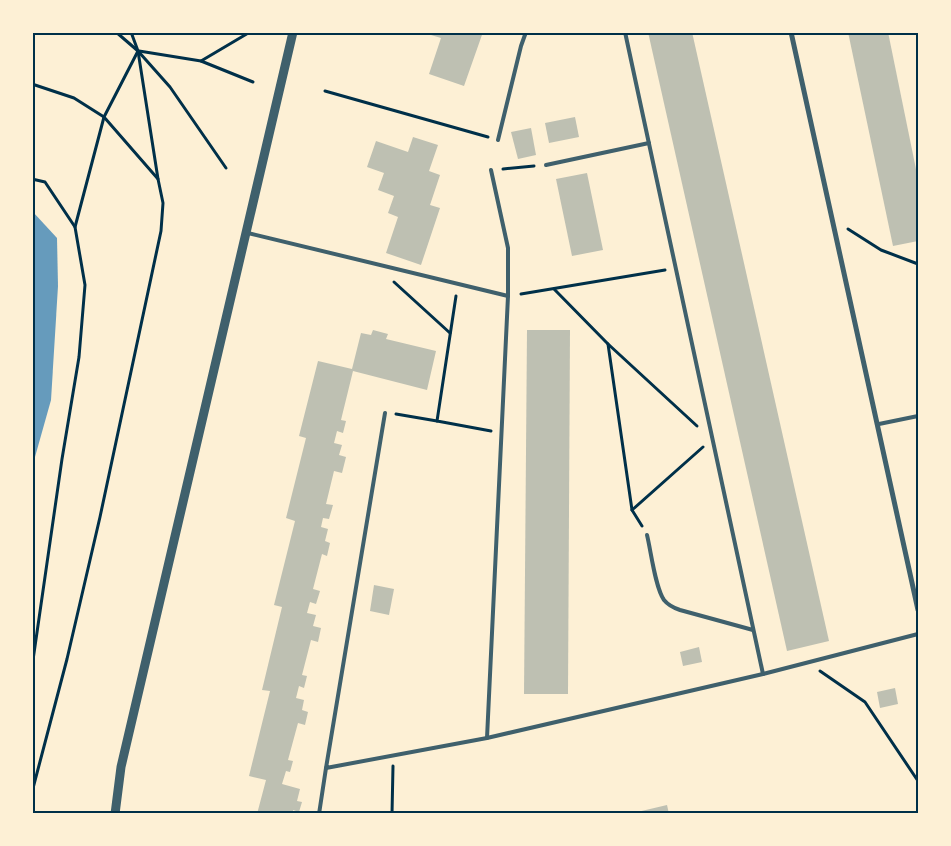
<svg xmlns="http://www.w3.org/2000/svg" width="951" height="846" font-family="'Alegreya Sans',sans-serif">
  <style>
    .water { fill: #669bbc }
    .building { fill: #bec0b2 }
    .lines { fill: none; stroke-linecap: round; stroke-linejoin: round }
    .path { stroke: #003049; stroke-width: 3 }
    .service { stroke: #3f606c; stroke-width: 4 }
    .minor { stroke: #3f606c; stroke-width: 5 }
    .tertiary { stroke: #3f606c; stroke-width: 9 }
    .neatline { fill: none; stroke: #003049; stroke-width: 2 }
  </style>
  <rect width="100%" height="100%" fill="#fdf0d5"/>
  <!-- water -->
  <path class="water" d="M 33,212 L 57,238 L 58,286 L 51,400 L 33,464 Z"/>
  <!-- building -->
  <g class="building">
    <path d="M 432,32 L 483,32 L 464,86 L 429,74 L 441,38 L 431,35 Z"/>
    <path d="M 648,32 L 692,32 L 829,641 L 787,651 Z"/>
    <path d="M 848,32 L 888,32 L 918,179 L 918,241 L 893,246 Z"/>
    <path d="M 575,117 L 579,137 L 549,143 L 545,123 Z"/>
    <path d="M 531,128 L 536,155 L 518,159 L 511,132 Z"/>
    <path d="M 413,137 L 438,145 L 429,171 L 440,175 L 430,205 L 440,208 L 421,265 L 386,253 L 398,217 L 388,213 L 394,196 L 378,190 L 384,173 L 367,167 L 376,141 L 408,152 Z"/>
    <path d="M 587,173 L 603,250 L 572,256 L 556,179 Z"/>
    <path d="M 373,330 L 388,334 L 386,339 L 436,351 L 427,390 L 353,371 L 341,420 L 346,421 L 343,433 L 337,431 L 334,443 L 342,445 L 339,455 L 346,457 L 342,473 L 334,471 L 326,504 L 333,505 L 329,519 L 323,518 L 321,527 L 328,529 L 325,541 L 330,543 L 327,556 L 322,554 L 313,589 L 320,591 L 316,604 L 310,602 L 307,613 L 316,615 L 313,626 L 321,628 L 318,642 L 311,640 L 302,675 L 307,676 L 304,688 L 299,686 L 296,698 L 304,700 L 302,710 L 308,712 L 305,725 L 298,723 L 288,760 L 293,761 L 290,772 L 286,771 L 282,784 L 300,789 L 297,801 L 302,802 L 299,812 L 293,810 L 293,814 L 257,814 L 266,780 L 249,776 L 270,691 L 262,690 L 282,607 L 274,605 L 295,521 L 286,518 L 306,438 L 299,436 L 318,361 L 352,369 L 361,333 L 371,335 Z"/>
    <path d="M 527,330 L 570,330 L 568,694 L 524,694 Z"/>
    <path d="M 374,585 L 394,589 L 389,615 L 370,611 Z"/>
    <path d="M 699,647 L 702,662 L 683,666 L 680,652 Z"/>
    <path d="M 895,688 L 898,704 L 880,708 L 877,692 Z"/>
    <path d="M 667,805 L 669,814 L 633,814 L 633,813 Z"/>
  </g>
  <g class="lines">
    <!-- path -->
    <g class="path">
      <path d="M 116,32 L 138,51 L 170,87 L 226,168"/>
      <path d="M 131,32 L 138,51 L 158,179"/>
      <path d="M 139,51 L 201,61 L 253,82"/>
      <path d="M 201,61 L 250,32"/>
      <path d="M 32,84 L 74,98 L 104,117 L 158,179 L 163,203 L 161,231 L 100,517 L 67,659 L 32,792"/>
      <path d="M 325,91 L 488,137"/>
      <path d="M 503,169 L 534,166"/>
      <path d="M 32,179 L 45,182 L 75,227 L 85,285 L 79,357 L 62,459 L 32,667"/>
      <path d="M 75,227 L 104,117 L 138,51"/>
      <path d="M 848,229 L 881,250 L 918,264"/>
      <path d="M 394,282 L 450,333"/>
      <path d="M 554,289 L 608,344 L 697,426"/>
      <path d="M 521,294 L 665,270"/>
      <path d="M 456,296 L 437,421 L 491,431"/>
      <path d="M 608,344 L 632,510 L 642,526"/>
      <path d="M 396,414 L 437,421"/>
      <path d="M 632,510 L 703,447"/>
      <path d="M 820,671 L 865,702 L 918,781"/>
      <path d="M 392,814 L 393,766"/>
    </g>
    <!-- service -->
    <g class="service">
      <path d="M 625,32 L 763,674"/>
      <path d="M 498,140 L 521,46 L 526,32"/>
      <path d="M 546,165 L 649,143"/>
      <path d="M 248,233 L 508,296"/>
      <path d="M 385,413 L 326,768 L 487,738 L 763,674 L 918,634"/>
      <path d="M 879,424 L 918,416"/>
      <path d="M 647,535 C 651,551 655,587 664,600 C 668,605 674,608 680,610 L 753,630"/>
      <path d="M 487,738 L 508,296 L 508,248 L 491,170"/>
      <path d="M 319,814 L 326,768"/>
    </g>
    <!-- minor -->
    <path class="minor" d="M 791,32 L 918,610"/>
    <!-- tertiary -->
    <path class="tertiary" d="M 115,814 L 121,767 L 293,32"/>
  </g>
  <!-- border -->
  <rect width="951" height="846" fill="none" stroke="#fdf0d5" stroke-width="68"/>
  <rect x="34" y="34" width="883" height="778" class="neatline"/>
</svg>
